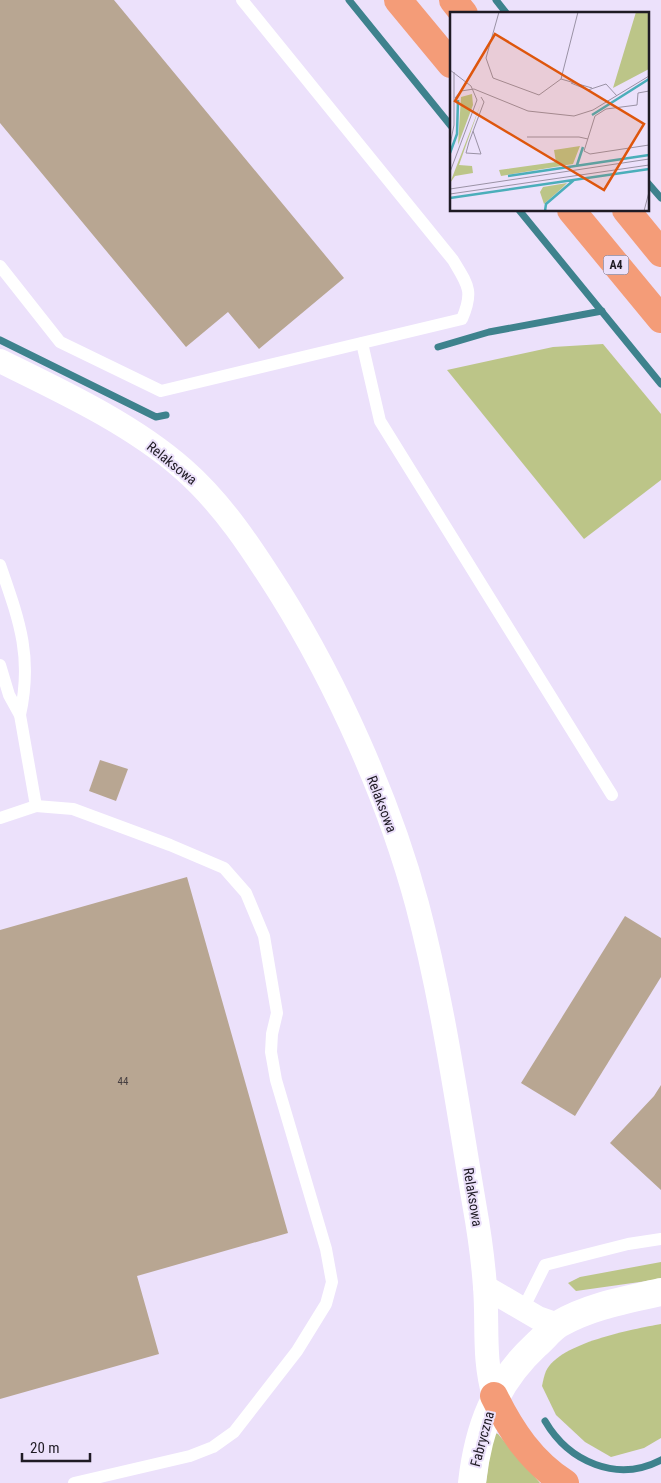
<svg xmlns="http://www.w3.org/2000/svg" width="661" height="1483" font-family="'Roboto Condensed',sans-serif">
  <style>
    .green { fill: #bcc588 }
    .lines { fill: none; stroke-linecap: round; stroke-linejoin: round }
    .stream { stroke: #3e828d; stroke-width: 7 }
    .building { fill: #b8a692 }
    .lane { stroke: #fff; stroke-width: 12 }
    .street { stroke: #fff; stroke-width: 24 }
    .secondary { stroke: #fff; stroke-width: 28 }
    .highway { stroke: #f49c78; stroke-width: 28 }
    .labels { text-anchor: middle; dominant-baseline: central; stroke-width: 4; stroke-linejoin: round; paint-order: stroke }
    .number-label { font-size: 11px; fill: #453e40 }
    .shield { fill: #ece1fb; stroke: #5c5664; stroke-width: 1 }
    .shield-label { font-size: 12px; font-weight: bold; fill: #1f1b24 }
    .street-label { font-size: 14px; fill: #1f1b24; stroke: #ece1fb }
    .inset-river { fill: none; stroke: #4baeba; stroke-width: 2.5 }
    .inset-road { fill: none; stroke: #9a92a5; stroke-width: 1 }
    .view { fill: #de560d; fill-opacity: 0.15; stroke: #de560d; stroke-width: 2.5 }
    .inset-edge { fill: none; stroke: #1f1b24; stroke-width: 2.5 }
  </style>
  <rect width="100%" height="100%" fill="#ece1fb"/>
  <!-- green -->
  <g class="green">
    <path d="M 603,344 L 661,414 L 661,480 L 584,539 L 447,370 L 553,347 Z"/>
    <path d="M 661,1262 L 661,1279 L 576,1291 L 568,1283 L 580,1277 Z"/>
    <path d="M 661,1324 L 661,1438 L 644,1448 L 611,1457 L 585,1442 L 556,1415 L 542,1386 C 543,1381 544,1376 546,1371 C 559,1343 633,1329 661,1324 Z"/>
    <path d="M 495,1433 L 498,1434 L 540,1483 L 486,1483 L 492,1435 Z"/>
  </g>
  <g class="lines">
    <!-- stream -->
    <g class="stream">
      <path d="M 349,0 L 451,126"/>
      <path d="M 496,0 L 507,14"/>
      <path d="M 647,182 L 661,198"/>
      <path d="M 519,210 L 661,384"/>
      <path d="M 0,340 L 156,417 L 166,415"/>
      <path d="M 438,347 L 489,332 L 602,311"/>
      <path d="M 545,1421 C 569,1462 617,1483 661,1460"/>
    </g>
  </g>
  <!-- building -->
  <g class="building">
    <path d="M 0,0 L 114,0 L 344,278 L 259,349 L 228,312 L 186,347 L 0,123 Z"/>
    <path d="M 100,760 L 128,769 L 116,801 L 89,791 Z"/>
    <path d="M 187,877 L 288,1233 L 137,1276 L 159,1354 L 0,1399 L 0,930 Z"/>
    <path d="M 625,916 L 661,938 L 661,977 L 575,1116 L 521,1083 Z"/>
    <path d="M 661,1085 L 661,1190 L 610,1143 L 654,1096 Z"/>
  </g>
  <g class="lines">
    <!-- lane -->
    <g class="lane">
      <path d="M 0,266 L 60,342 L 161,391 L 462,319 C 474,291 468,285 453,260 L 242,0"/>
      <path d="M 362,343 L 380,421 L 612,795"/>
      <path d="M 0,565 C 19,620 33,656 20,715"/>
      <path d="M 0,665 L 9,695 L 20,715 L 36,806 L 0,818"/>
      <path d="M 36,806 L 73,809 L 170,845 L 224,868 L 246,893 L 264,936 L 277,1013 L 272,1034 L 271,1052 L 276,1080 L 326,1249 L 332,1282 L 326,1304 L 297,1351 L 234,1432 L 213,1447 L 190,1456 L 74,1483"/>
      <path d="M 523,1309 L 545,1265 L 628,1244 L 661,1239"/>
    </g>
    <!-- street -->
    <g class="street">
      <path d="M 0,361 C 61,391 132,424 183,469 C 223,504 252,549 280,593 C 337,684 389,800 417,904 C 443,1002 457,1103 474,1203 C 479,1231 483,1259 485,1287 C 488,1326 483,1358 494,1396"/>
      <path d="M 485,1287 L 538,1318 L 558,1325"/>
    </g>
    <!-- secondary -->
    <path class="secondary" d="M 472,1483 C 478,1428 495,1383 536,1345 C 544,1338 551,1329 559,1324 C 590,1306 626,1300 661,1292"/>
    <!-- highway -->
    <g class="highway">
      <path d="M 398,0 L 451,64"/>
      <path d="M 453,0 L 464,14"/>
      <path d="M 571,210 L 661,319"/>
      <path d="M 626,210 L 661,253"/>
      <path d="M 494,1396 C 511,1431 532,1462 565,1483"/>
    </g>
  </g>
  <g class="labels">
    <!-- number labels -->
    <g class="number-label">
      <text x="123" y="1081">44</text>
    </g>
    <!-- shield labels -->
    <rect class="shield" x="603.5" y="255.5" width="25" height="19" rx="4"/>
    <g class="shield-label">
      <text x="616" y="265">A4</text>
    </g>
    <!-- street labels -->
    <g class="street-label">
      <text transform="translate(172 463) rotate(39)">Relaksowa</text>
      <text transform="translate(382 804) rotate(69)">Relaksowa</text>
      <text transform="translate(473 1197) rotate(81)">Relaksowa</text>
      <text transform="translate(482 1439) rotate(-75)">Fabryczna</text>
    </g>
  </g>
  <!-- overview -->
  <g transform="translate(450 12)">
    <rect width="199" height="199" fill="#ece1fb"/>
    <path d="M 186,0 L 199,0 L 199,57 L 163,76 ZM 22,82 L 23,93 L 8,133 L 11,85 ZM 31,91 L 9,153 L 22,154 L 23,161 L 5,164 L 0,171 ZM 130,134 L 123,152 L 51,164 L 49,158 L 106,150 L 104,138 ZM 117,171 L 111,177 L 94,192 L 90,180 L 93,175 Z" fill="#bcc588"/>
    <path class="inset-river" d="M 142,103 L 199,67M 0,141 L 7,122 L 8,88M 127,153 L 133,135M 58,164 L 199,143M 0,186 L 199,157M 95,199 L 96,192 L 124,168"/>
    <path class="inset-road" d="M 49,0 L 36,46 L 43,66 L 89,83 L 111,67M 128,0 L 111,67 L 142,76M 0,58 L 21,74 L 27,88 L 0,160M 121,71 L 138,78 L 156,72 L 167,84M 24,77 L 78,99 L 124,104 L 143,98 L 199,64M 199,79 L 188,81 L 187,93 L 156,97 L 145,104 L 134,139 L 140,142 L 199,133M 5,86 L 11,79 L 24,77M 23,119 L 31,142 L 16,141 L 19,130 L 34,90 L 31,85M 77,125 L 129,125 L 138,127M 0,133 L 4,113 L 4,60M 0,177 L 199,147M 0,182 L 199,153M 194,199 L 199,180"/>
    <path class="view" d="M 45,22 L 194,112 L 154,178 L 5,89 Z"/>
    <rect width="199" height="199" class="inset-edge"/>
  </g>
  <!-- scale -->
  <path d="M22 1453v8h68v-8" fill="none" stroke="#1f1b24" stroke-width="2.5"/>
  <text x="30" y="1453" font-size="15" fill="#1f1b24" stroke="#ece1fb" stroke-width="4" paint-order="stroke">20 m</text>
</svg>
